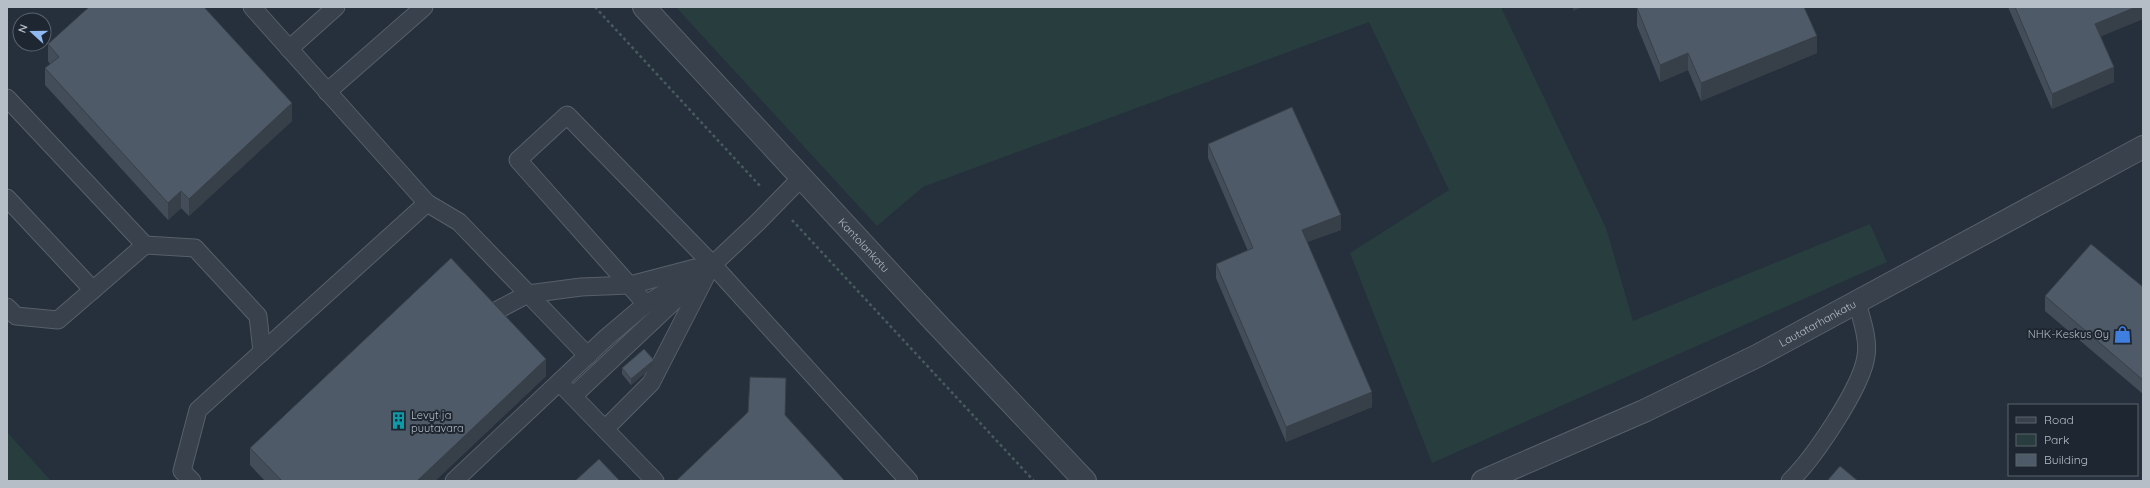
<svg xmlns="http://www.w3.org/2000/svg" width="2150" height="488" font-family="Quicksand,sans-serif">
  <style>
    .green { fill: #283d3e }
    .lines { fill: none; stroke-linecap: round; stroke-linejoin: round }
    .service-casing { stroke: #57606a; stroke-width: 19 }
    .minor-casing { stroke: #57606a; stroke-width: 24 }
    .path { stroke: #475a5c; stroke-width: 2.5; stroke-dasharray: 3 3; stroke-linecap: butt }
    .service { stroke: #39424c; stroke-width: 17 }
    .minor { stroke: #39424c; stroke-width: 22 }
    .wall { fill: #434d59 }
    .shaded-wall { fill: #373f48 }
    .building { fill: #4e5a67; stroke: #373f48 }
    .labels { text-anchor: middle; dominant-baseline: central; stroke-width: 4; stroke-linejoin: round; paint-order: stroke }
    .street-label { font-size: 11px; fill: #b5bdc7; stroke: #1e2731 }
    .poi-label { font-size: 11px; fill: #b5bdc7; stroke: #1e2731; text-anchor: end }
  </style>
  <rect width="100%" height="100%" fill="#25303c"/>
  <!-- green -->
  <g class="green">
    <path d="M 676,7 L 1501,7 L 1606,228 L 1633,321 L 1870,224 L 1887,262 L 1432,463 L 1350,253 L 1449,190 L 1369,22 L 923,187 L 877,226 Z"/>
    <path d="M 7,432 L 51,481 L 7,481 Z"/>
  </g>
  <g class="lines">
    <defs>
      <g id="service">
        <path d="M 252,7 L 427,203"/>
        <path d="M 289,49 L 336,7"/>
        <path d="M 327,92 L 424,7"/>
        <path d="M 7,98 L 145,245 L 195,248 L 258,316 L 262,352 L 198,410 L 182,471 L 192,481"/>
        <path d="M 7,198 L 93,290"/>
        <path d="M 646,304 L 518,160 L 567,115 L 712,264 L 909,481"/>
        <path d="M 7,307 L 16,316 L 58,320 L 145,245"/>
        <path d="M 488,315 L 528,294 L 581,287 L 630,285 L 695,268"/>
        <path d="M 262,352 L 427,203 L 459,222 L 588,356"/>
        <path d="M 565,388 L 655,481"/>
        <path d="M 573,396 L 757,223 L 801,178"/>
        <path d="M 605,429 L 651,383 L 706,276"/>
        <path d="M 454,481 L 607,337 L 646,304 L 712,264"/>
        <path d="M 1790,481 C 1813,459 1862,387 1866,356 C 1869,339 1861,318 1857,302"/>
      </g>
      <g id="minor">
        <path id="s1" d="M 644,7 L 934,321 L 1085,481"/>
        <path id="s2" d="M 1483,481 L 1644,411 L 1757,356 L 2143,147"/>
      </g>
    </defs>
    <!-- service casing -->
    <use href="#service" class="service-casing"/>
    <!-- minor casing -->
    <use href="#minor" class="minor-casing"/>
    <!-- path -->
    <g class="path">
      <path d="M 595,7 L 760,186"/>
      <path d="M 792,220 L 1034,481"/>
    </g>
    <!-- service -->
    <use href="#service" class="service"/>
    <!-- minor -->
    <use href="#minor" class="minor"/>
  </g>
  <!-- wall -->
  <g class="wall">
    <path d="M 2008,7 L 2143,7 L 2143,19 L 2101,36 L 2114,82 L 2052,109 Z"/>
    <path d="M 1637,8 L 1817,53 L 1701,101 L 1688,70 L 1660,82 L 1637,26 Z"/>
    <path d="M 48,44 L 292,121 L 189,216 L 181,208 L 168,220 L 45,85 L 45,68 L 50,64 L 48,61 Z"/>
    <path d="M 1208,144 L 1341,230 L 1307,242 L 1372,407 L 1286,442 L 1216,278 L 1216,264 L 1248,251 L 1208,158 Z"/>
    <path d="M 2143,287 L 2143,394 L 2045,311 L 2045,296 Z"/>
    <path d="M 654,366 L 631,385 L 622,374 L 622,368 Z"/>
    <path d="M 546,376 L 435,481 L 265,481 L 250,465 L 250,448 Z"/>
  </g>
  <!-- shaded-wall -->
  <g class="shaded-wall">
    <path d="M 1573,7 L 1583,7 L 1573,11 Z"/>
    <path d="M 2136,7 L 2143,7 L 2143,19 L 2095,39 L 2095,24 Z"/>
    <path d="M 1817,36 L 1817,53 L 1701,101 L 1701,83 Z"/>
    <path d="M 1688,53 L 1688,70 L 1660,82 L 1660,65 Z"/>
    <path d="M 2114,67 L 2114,82 L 2052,109 L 2052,94 Z"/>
    <path d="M 292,103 L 292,121 L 189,216 L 189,199 Z"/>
    <path d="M 181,191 L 181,208 L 168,220 L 168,203 Z"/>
    <path d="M 1341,215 L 1341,230 L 1302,244 L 1302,230 Z"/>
    <path d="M 546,359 L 546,376 L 435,481 L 417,481 Z"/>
    <path d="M 654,360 L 654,366 L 631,385 L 631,379 Z"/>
    <path d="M 1372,392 L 1372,407 L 1286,442 L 1286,427 Z"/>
  </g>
  <!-- building -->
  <g class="building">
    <path d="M 89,7 L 204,7 L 292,103 L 189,199 L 181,191 L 168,203 L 45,68 L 59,57 L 48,44 Z"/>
    <path d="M 1640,7 L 1804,7 L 1817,36 L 1701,83 L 1688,53 L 1660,65 L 1637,8 Z"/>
    <path d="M 2015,7 L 2136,7 L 2095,24 L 2114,67 L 2052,94 Z"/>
    <path d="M 1292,107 L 1341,215 L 1302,230 L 1372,392 L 1286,427 L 1216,264 L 1253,248 L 1208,144 Z"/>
    <path d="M 2091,244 L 2143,287 L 2143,380 L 2045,296 Z"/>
    <path d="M 451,258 L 546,359 L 417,481 L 282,481 L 250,448 Z"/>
    <path d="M 644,349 L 654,360 L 631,379 L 622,368 Z"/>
    <path d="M 750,377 L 786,378 L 785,415 L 845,481 L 676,481 L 748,412 Z"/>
    <path d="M 599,459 L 620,481 L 575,481 Z"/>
    <path d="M 1840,466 L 1858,481 L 1827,481 Z"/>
  </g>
  <!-- icons -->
  <defs>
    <symbol id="shop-bare" viewBox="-9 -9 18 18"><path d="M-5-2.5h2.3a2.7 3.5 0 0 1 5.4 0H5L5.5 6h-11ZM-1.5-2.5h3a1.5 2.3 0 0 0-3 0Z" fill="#3f7fe0" stroke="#1e2731" stroke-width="2.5" paint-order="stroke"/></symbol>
    <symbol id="building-bare" viewBox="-9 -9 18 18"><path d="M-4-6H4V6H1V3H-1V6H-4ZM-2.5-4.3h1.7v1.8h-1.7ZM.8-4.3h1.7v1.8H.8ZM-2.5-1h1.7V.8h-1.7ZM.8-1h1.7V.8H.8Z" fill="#0f9aa8" stroke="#1e2731" stroke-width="2.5" paint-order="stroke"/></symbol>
  </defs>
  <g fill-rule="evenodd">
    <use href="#shop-bare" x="2110" y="322" width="25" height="25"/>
    <use href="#building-bare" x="386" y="408" width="25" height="25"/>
  </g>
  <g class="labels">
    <!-- street labels -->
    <g class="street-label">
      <text stroke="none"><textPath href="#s1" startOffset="324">Kantolankatu</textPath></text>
      <text stroke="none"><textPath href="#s2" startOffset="370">Lautatarhankatu</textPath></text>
    </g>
    <!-- poi labels -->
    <g class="poi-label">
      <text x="2109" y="334">NHK-Keskus Oy</text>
      <text x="411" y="415" text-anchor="start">Levyt ja<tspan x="411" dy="13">puutavara</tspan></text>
    </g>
  </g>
  <!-- border -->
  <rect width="2150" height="488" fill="none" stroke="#b5bdc7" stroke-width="16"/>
  <!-- legend -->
  <rect x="2008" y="404" width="130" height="72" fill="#1e2731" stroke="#5a636d"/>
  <rect x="2016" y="417" width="20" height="6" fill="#39424c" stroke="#5a636d"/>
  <text x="2044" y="424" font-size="12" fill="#b5bdc7">Road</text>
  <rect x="2016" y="434" width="20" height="12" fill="#283d3e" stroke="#5a636d"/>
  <text x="2044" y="444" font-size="12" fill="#b5bdc7">Park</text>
  <rect x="2016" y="454" width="20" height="12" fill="#4e5a67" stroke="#5a636d"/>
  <text x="2044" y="464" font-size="12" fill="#b5bdc7">Building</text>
  <!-- north arrow -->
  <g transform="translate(32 32) rotate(291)"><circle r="19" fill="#1e2731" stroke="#5a636d"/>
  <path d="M0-3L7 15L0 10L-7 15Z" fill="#90b9f1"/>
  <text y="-6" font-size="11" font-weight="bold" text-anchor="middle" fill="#b5bdc7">N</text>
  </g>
</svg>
